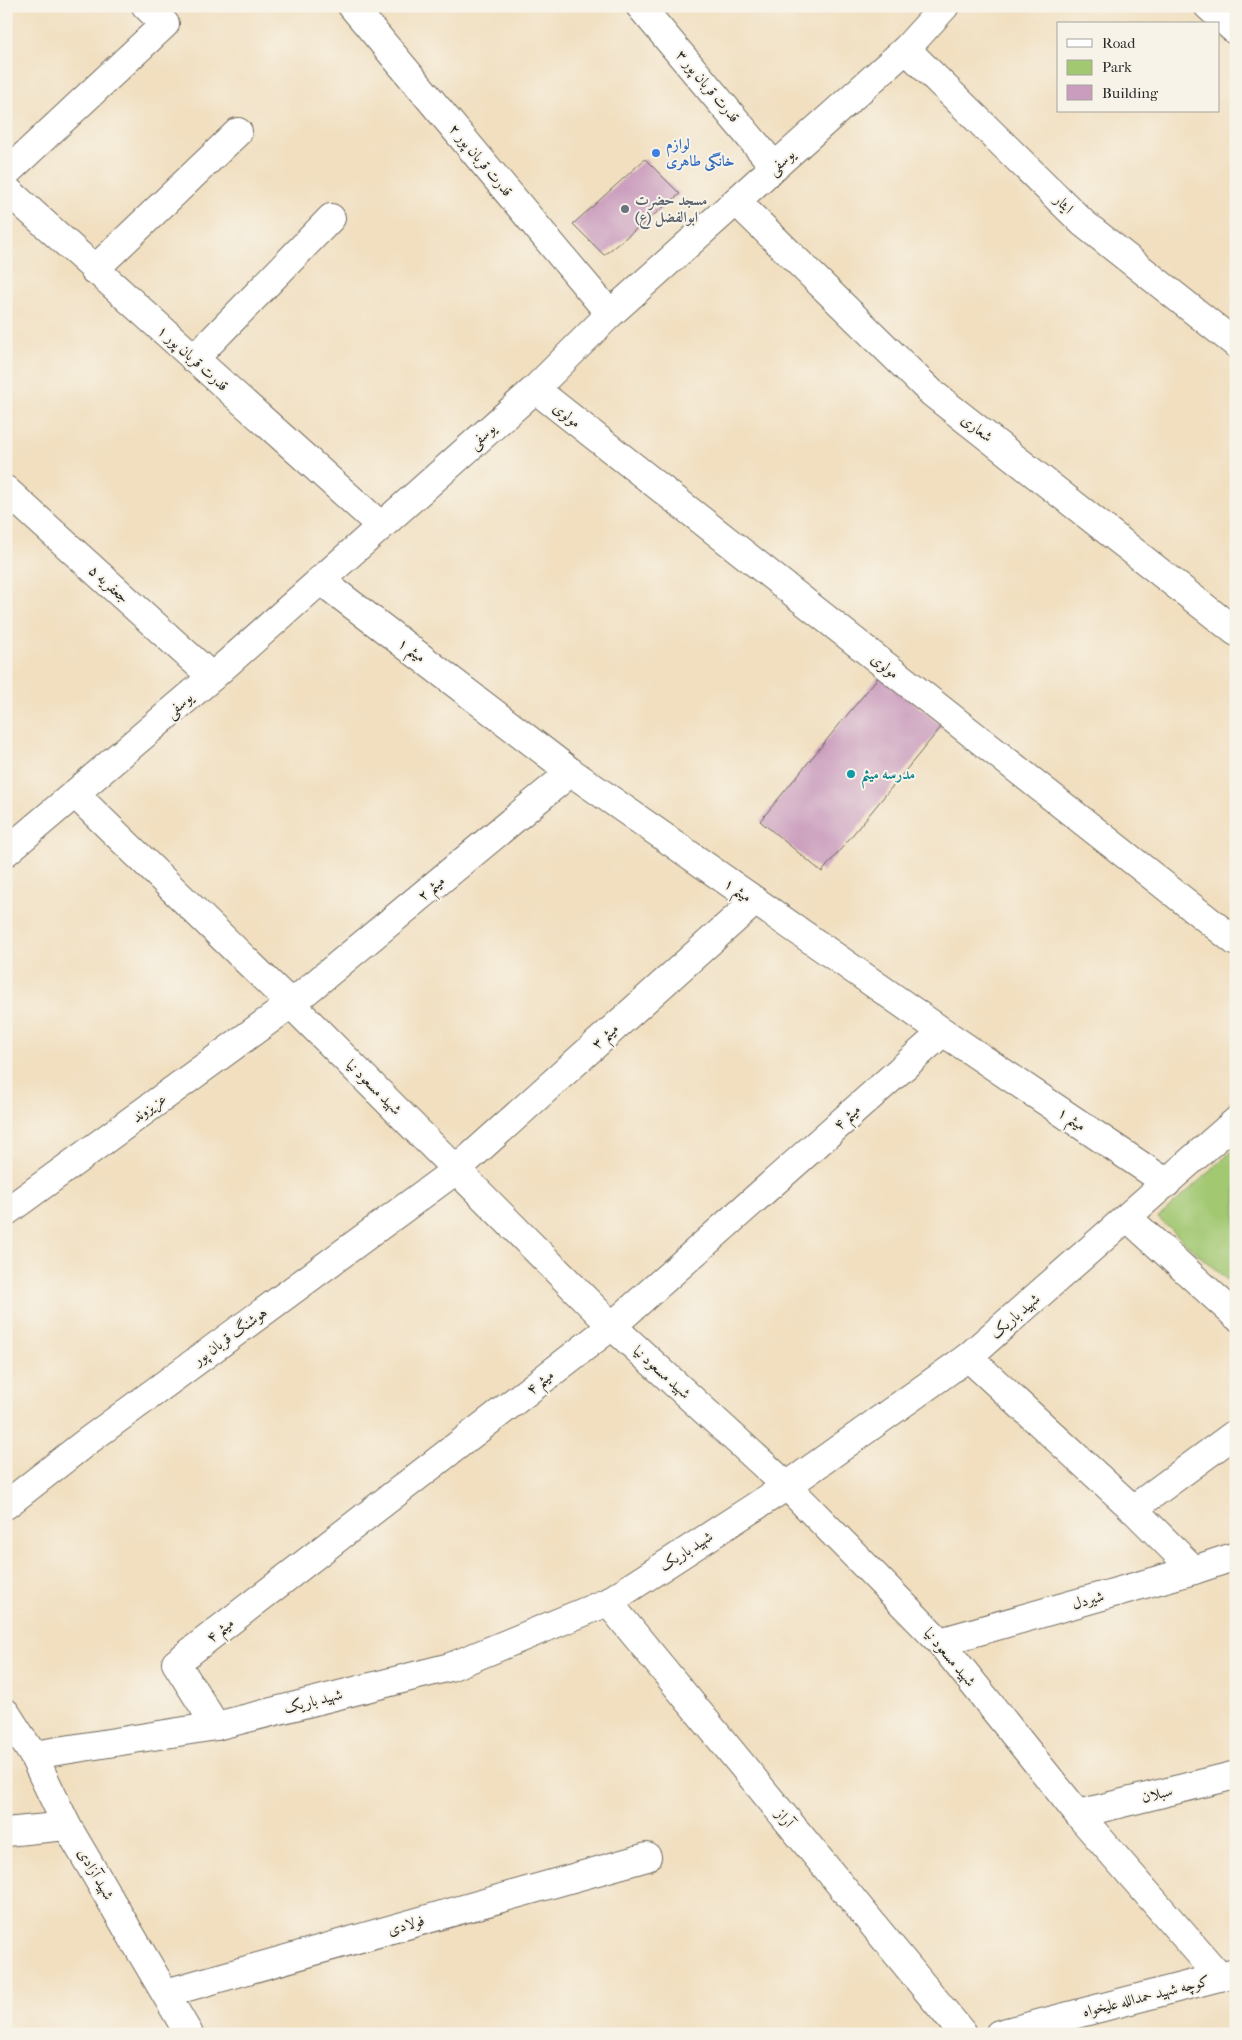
<svg xmlns="http://www.w3.org/2000/svg" width="1242" height="2040" font-family="'IM FELL French Canon',Amiri,serif">
  <style>
    .green { fill: #a2c872; stroke: #667a4e }
    .building { fill: #ca9dbe }
    .lines { fill: none; stroke-linecap: round; stroke-linejoin: round }
    .minor-casing { stroke: #706a5f; stroke-width: 30 }
    .minor { stroke: #fff; stroke-width: 28 }
    .shop-dot { fill: #3f7fe0; stroke: #f7f3e8; stroke-width: 2 }
    .worship-dot { fill: #6b7280; stroke: #f7f3e8; stroke-width: 2 }
    .culture-dot { fill: #0f9aa8; stroke: #f7f3e8; stroke-width: 2 }
    .labels { text-anchor: middle; dominant-baseline: central; stroke-width: 4; stroke-linejoin: round; paint-order: stroke }
    .street-label { font-size: 15px; fill: #2b2b2b; stroke: #f7f3e8 }
    .shop-label { font-size: 15px; font-weight: bold; fill: #366cbe; stroke: #f7f3e8; text-anchor: start }
    .worship-label { font-size: 15px; font-weight: bold; fill: #5b616d; stroke: #f7f3e8; text-anchor: start }
    .culture-label { font-size: 15px; font-weight: bold; fill: #0d838f; stroke: #f7f3e8; text-anchor: start }
  </style>
  <rect width="100%" height="100%" fill="#f7f3e8"/>
  <filter id="ink" filterUnits="userSpaceOnUse"><feTurbulence type="fractalNoise" baseFrequency=".02" numOctaves="2"/><feDisplacementMap in="SourceGraphic" scale="10" xChannelSelector="R" yChannelSelector="G"/><feConvolveMatrix kernelMatrix="1 2 1 2 8 2 1 2 1" color-interpolation-filters="sRGB"/></filter>
  <filter id="wash" filterUnits="userSpaceOnUse"><feTurbulence type="fractalNoise" baseFrequency=".0096" numOctaves="4" result="noise"/><feDisplacementMap in="SourceGraphic" scale="20" xChannelSelector="R" yChannelSelector="G"/><feGaussianBlur stdDeviation="1.12" result="paint"/><feColorMatrix in="noise" values="0 0 0 0 0 0 0 0 0 0 0 0 0 0 0 0 0 1.4 0 .05"/><feComposite in="paint" operator="in"/></filter>
  <g filter="url(#wash)">
    <rect width="100%" height="100%" fill="#f1dfc0"/>
    <!-- green -->
    <path class="green" d="M 1232,1151 L 1236,1154 L 1236,1288 L 1158,1218 Z"/>
    <g id="blocks">
      <!-- building -->
      <g class="building">
        <path d="M 645,159 L 680,194 L 604,255 L 573,224 Z"/>
        <path d="M 880,675 L 942,726 L 822,872 L 760,821 Z"/>
      </g>
    </g>
  </g>
  <g filter="url(#ink)">
    <use href="#blocks" fill-opacity="0" stroke="#706a5f" stroke-width="1"/>
    <g class="lines">
      <defs>
        <g id="minor">
          <path d="M 352,6 L 610,314"/>
          <path d="M 640,6 L 775,167"/>
          <path d="M 1208,6 L 1236,31"/>
          <path d="M 906,49 L 1083,223 L 1236,344"/>
          <path d="M 6,173 L 165,24 L 146,6"/>
          <path d="M 6,189 L 381,526"/>
          <path d="M 737,202 L 932,393 L 1236,632"/>
          <path d="M 94,270 L 238,132"/>
          <path d="M 194,359 L 331,218"/>
          <path d="M 535,389 L 1236,942"/>
          <path d="M 6,490 L 212,677"/>
          <path d="M 320,580 L 571,772 L 943,1032 L 1167,1183"/>
          <path d="M 75,794 L 291,1004 L 612,1326 L 787,1486 L 940,1642 L 1078,1814 L 1220,1977"/>
          <path d="M 6,852 L 212,677 L 535,389 L 610,314 L 906,49 L 945,6"/>
          <path d="M 6,1212 L 291,1004 L 571,772"/>
          <path d="M 1128,1218 L 1236,1316"/>
          <path d="M 968,1357 L 1133,1509 L 1194,1570"/>
          <path d="M 6,1505 L 85,1443 L 456,1170 L 755,901"/>
          <path d="M 1133,1509 L 1236,1433"/>
          <path d="M 608,1602 L 963,2034"/>
          <path d="M 940,1642 L 1194,1570 L 1236,1556"/>
          <path d="M 6,1713 L 33,1755 L 67,1826 L 189,2034"/>
          <path d="M 216,1726 L 176,1663 L 612,1326 L 943,1032"/>
          <path d="M 33,1755 L 216,1726 L 450,1667 L 608,1602 L 787,1486 L 968,1357 L 1236,1121"/>
          <path d="M 1078,1814 L 1236,1775"/>
          <path d="M 6,1832 L 67,1826"/>
          <path d="M 166,1993 L 647,1857"/>
          <path d="M 999,2034 L 1235,1973"/>
        </g>
      </defs>
      <!-- minor casing -->
      <use href="#minor" class="minor-casing"/>
      <!-- minor -->
      <use href="#minor" class="minor"/>
    </g>
  </g>
  <!-- markers -->
  <circle class="shop-dot" cx="656" cy="153" r="5"/>
  <circle class="worship-dot" cx="625" cy="209" r="5"/>
  <circle class="culture-dot" cx="851" cy="774" r="5"/>
  <g class="labels">
    <!-- street labels -->
    <g class="street-label">
      <text transform="translate(708 86) rotate(50)">قدرت قربان پور ۳</text>
      <text transform="translate(481 160) rotate(50)">قدرت قربان پور ۲</text>
      <text transform="translate(781 162) rotate(-42)">یوسفی</text>
      <text transform="translate(1064 204) rotate(44)">ایثار</text>
      <text transform="translate(193 358) rotate(42)">قدرت قربان پور ۱</text>
      <text transform="translate(567 415) rotate(38)">مولوی</text>
      <text transform="translate(977 428) rotate(38)">شعاری</text>
      <text transform="translate(482 436) rotate(-42)">یوسفی</text>
      <text transform="translate(109 584) rotate(42)">جعفریه ۵</text>
      <text transform="translate(412 650) rotate(37)">میثم ۱</text>
      <text transform="translate(885 666) rotate(38)">مولوی</text>
      <text transform="translate(179 705) rotate(-41)">یوسفی</text>
      <text transform="translate(431 888) rotate(-40)">میثم ۲</text>
      <text transform="translate(738 890) rotate(35)">میثم ۱</text>
      <text transform="translate(605 1036) rotate(-42)">میثم ۳</text>
      <text transform="translate(374 1087) rotate(45)">شهید مسعود نیا</text>
      <text transform="translate(149 1108) rotate(-36)">عزیزوند</text>
      <text transform="translate(847 1117) rotate(-42)">میثم ۴</text>
      <text transform="translate(1072 1119) rotate(34)">میثم ۱</text>
      <text transform="translate(1015 1316) rotate(-41)">شهید باریک</text>
      <text transform="translate(230 1336) rotate(-36)">هوشنگ قربان پور</text>
      <text transform="translate(662 1372) rotate(42)">شهید مسعود نیا</text>
      <text transform="translate(540 1382) rotate(-38)">میثم ۴</text>
      <text transform="translate(686 1551) rotate(-33)">شهید باریک</text>
      <text transform="translate(1088 1600) rotate(-16)">شیردل</text>
      <text transform="translate(220 1630) rotate(-38)">میثم ۴</text>
      <text transform="translate(950 1657) rotate(50)">شهید مسعود نیا</text>
      <text transform="translate(313 1701) rotate(-14)">شهید باریک</text>
      <text transform="translate(1157 1794) rotate(-14)">سبلان</text>
      <text transform="translate(785 1818) rotate(51)">آراز</text>
      <text transform="translate(96 1874) rotate(60)">شهید آزادی</text>
      <text transform="translate(406 1925) rotate(-16)">فولادی</text>
      <text transform="translate(1146 1996) rotate(-14)">کوچه شهید حمدالله علیخواه</text>
    </g>
    <!-- shop labels -->
    <g class="shop-label">
      <text x="666" y="144">لوازم<tspan x="666" dy="17">خانگی طاهری</tspan></text>
    </g>
    <!-- worship labels -->
    <g class="worship-label">
      <text x="635" y="200">مسجد حضرت<tspan x="635" dy="17">ابوالفضل (ع)</tspan></text>
    </g>
    <!-- culture labels -->
    <g class="culture-label">
      <text x="861" y="774">مدرسه میثم</text>
    </g>
  </g>
  <!-- margin -->
  <rect width="1242" height="2040" fill="none" stroke="#f7f3e8" stroke-width="25"/>
  <!-- legend -->
  <rect x="1057" y="22" width="162" height="90" fill="#f7f3e8" stroke="#a5a39c"/>
  <rect x="1067" y="39" width="25" height="8" fill="#ffffff" stroke="#a5a39c"/>
  <text x="1102" y="48" font-size="15" fill="#2b2b2b">Road</text>
  <rect x="1067" y="60" width="25" height="15" fill="#a2c872" stroke="#a5a39c"/>
  <text x="1102" y="72" font-size="15" fill="#2b2b2b">Park</text>
  <rect x="1067" y="85" width="25" height="15" fill="#ca9dbe" stroke="#a5a39c"/>
  <text x="1102" y="98" font-size="15" fill="#2b2b2b">Building</text>
</svg>
